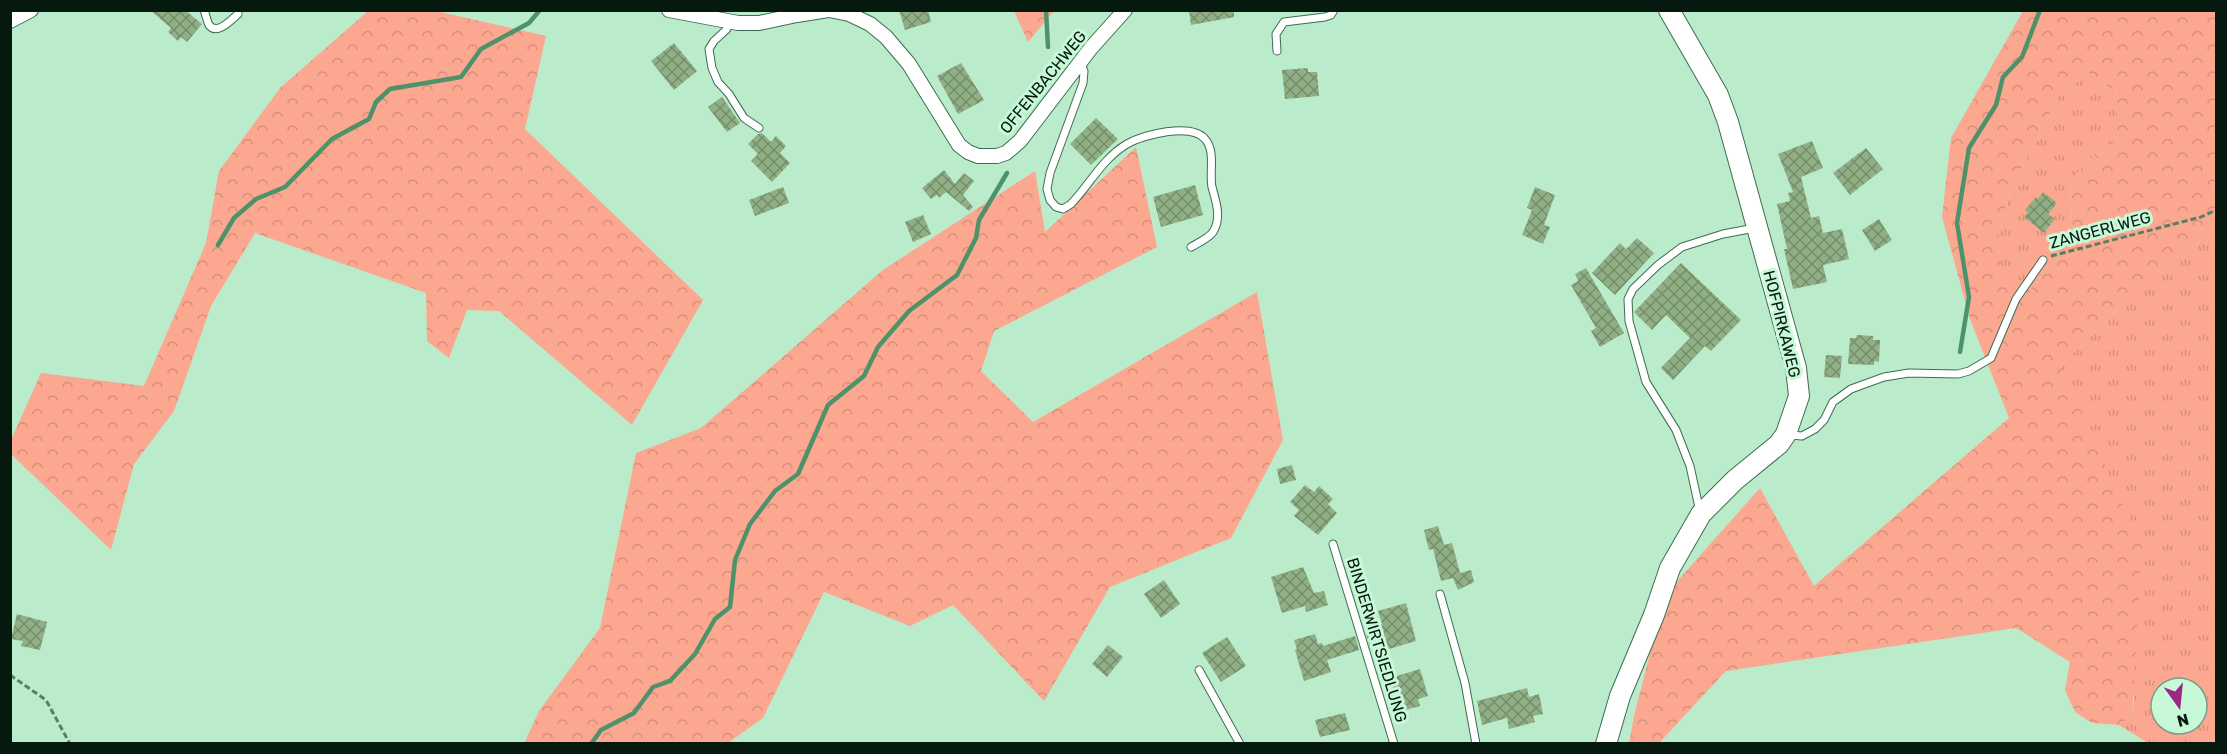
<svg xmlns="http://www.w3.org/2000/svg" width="2227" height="754" font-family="Rubik,sans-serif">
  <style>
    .grass { fill: url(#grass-tufts); fill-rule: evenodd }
    .forest { fill: url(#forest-crowns); fill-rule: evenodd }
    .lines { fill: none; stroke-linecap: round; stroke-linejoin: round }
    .stream { stroke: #4d926a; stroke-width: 4.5 }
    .building { fill: url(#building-cross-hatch) }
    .lane-casing { stroke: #3e6c50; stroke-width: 9 }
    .street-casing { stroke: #3e6c50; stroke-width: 16 }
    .secondary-casing { stroke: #3e6c50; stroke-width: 22 }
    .path { stroke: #5b7d68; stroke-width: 3; stroke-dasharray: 6 3; stroke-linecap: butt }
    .lane { stroke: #fff; stroke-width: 7 }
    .street { stroke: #fff; stroke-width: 14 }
    .secondary { stroke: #fff; stroke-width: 20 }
    .labels { text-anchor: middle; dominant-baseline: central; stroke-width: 6; stroke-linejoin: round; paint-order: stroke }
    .street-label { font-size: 16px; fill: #06190e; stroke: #c7f9d9 }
  </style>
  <defs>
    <pattern id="grass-tufts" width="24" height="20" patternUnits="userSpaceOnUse" patternTransform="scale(1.5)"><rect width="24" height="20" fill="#fca78f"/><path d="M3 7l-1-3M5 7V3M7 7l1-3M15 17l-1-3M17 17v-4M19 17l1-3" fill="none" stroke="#d68f7a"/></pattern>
    <pattern id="forest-crowns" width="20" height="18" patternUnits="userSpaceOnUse" patternTransform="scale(1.5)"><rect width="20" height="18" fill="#fca78f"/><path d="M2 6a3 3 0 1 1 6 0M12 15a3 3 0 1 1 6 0" fill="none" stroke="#d68f7a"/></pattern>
    <pattern id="building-cross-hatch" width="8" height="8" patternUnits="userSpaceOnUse" patternTransform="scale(1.5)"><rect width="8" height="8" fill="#91af85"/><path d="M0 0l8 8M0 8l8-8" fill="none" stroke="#748e6b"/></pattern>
  </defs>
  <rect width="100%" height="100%" fill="#baeccc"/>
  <!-- grass -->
  <g class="grass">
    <path d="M 2089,73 L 2117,93 L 2117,136 L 2100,154 L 2086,161 L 2070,183 L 2073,239 L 2030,290 L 2003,286 L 1998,240 L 2011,189 L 2059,96 Z"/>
    <path d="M 2216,228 L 2216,741 L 2211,743 L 2148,743 L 2119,725 L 2132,716 L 2134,698 L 2060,366 L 2152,276 ZM 2161,688 L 2197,688 L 2197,724 L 2161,724 Z"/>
  </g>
  <!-- forest -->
  <g class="forest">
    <path d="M 368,11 L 436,11 L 546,36 L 525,129 L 703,300 L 632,425 L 499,311 L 467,310 L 449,358 L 427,341 L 426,293 L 255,233 L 211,306 L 174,411 L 134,464 L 111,550 L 11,454 L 11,440 L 41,373 L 144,386 L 206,243 L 219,171 L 280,88 Z"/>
    <path d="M 1014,11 L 1054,11 L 1028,42 Z"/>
    <path d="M 2023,11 L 2216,11 L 2216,228 L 2152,276 L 2060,366 L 2142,547 L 2132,716 L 2119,725 L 2092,723 L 2075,712 L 2065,690 L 2070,662 L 2016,628 L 1726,671 L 1659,743 L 1629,744 L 1634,716 L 1665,595 L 1760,488 L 1814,586 L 2009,418 L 1970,319 L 1942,217 L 1951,138 ZM 2089,73 L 2117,93 L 2117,136 L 2100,154 L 2086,161 L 2070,183 L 2073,239 L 2030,290 L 2004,286 L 1998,240 L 2011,189 L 2059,96 Z"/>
    <path d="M 1136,147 L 1157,247 L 994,331 L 981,371 L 1033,422 L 1257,292 L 1283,440 L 1231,538 L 1110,587 L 1044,701 L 953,605 L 910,626 L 824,592 L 763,718 L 728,743 L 524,744 L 539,711 L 600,628 L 636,453 L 701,428 L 883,270 L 1035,171 L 1045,232 Z"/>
  </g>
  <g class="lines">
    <!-- stream -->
    <g class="stream">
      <path d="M 1046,10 L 1048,47"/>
      <path d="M 218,245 L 234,218 L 256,199 L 285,187 L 332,139 L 369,119 L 376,102 L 390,89 L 461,77 L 481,49 L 529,23 L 540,10"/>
      <path d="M 1960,352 L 1969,297 L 1957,223 L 1969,148 L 1996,105 L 2003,77 L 2022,57 L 2040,10"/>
      <path d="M 591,744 L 601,730 L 634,713 L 653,687 L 670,681 L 695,654 L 715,619 L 730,607 L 735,560 L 750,524 L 775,491 L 798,474 L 828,405 L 864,376 L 878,347 L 909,311 L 957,275 L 976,238 L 979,220 L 1007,173"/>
    </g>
  </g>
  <!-- building -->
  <g class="building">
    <path d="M 150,10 L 185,10 L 202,24 L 187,42 L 181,37 L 178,41 L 168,32 L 171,28 Z"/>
    <path d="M 899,10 L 928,10 L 931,22 L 905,30 Z"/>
    <path d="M 1189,10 L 1234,10 L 1234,17 L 1191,25 Z"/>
    <path d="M 674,43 L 697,71 L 674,90 L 651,61 Z"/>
    <path d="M 961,63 L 984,100 L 958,114 L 937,76 Z"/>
    <path d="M 1308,68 L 1308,72 L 1317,72 L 1319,96 L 1285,99 L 1282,70 Z"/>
    <path d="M 722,97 L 740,123 L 727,132 L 708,107 Z"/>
    <path d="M 1096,118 L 1118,139 L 1091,165 L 1070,144 Z"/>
    <path d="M 762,133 L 771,142 L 776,136 L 786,146 L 780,153 L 790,163 L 772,182 L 751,161 L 758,154 L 748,144 L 758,134 Z"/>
    <path d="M 1812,141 L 1823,168 L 1801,177 L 1811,218 L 1819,216 L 1823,233 L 1842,229 L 1849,259 L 1823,265 L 1827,282 L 1793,289 L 1784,249 L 1787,249 L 1777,204 L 1790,201 L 1788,193 L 1793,192 L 1778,154 Z"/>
    <path d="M 1866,148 L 1883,169 L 1850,195 L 1833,173 Z"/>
    <path d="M 944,170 L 955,184 L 964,173 L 974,181 L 963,195 L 973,207 L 969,211 L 946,192 L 939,198 L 937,195 L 931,199 L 922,188 Z"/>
    <path d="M 1195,185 L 1203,215 L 1161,227 L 1153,197 Z"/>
    <path d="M 783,187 L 789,203 L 755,216 L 749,200 Z"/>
    <path d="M 1535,187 L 1555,195 L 1544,225 L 1550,227 L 1543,244 L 1522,235 L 1532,210 L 1527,208 Z"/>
    <path d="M 2043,192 L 2057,203 L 2048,214 L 2055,219 L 2044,233 L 2024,217 L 2028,213 L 2025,210 L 2036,197 L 2038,199 Z"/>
    <path d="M 923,215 L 931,234 L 913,242 L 905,222 Z"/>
    <path d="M 1879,219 L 1892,240 L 1875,251 L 1862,230 Z"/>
    <path d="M 1637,238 L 1654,253 L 1615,295 L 1592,273 L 1620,243 L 1626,249 Z"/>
    <path d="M 1681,263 L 1741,320 L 1711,351 L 1705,346 L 1673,380 L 1661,368 L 1690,338 L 1666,315 L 1652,330 L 1634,312 Z"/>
    <path d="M 1586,268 L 1624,333 L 1600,347 L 1591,331 L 1596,328 L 1571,285 L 1578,281 L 1575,274 Z"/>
    <path d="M 1857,335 L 1873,336 L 1873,340 L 1880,340 L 1879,362 L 1874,361 L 1874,365 L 1848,364 L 1850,338 L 1856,338 Z"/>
    <path d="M 1826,355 L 1842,356 L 1840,378 L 1824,377 Z"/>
    <path d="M 1292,465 L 1296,480 L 1280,484 L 1277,469 Z"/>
    <path d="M 1305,485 L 1314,492 L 1319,486 L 1333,499 L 1328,504 L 1337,513 L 1318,535 L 1294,516 L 1299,510 L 1290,502 Z"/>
    <path d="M 1438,526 L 1444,545 L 1452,543 L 1460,573 L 1471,570 L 1474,582 L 1458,590 L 1453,578 L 1441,581 L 1433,549 L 1429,550 L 1424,530 Z"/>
    <path d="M 1303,567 L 1314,593 L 1324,591 L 1328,605 L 1306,612 L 1305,606 L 1282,613 L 1271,577 Z"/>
    <path d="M 1164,580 L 1180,604 L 1161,618 L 1144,594 Z"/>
    <path d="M 1406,603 L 1416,641 L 1389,649 L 1388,646 L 1378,649 L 1376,645 L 1370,647 L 1366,633 L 1372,631 L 1371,627 L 1382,624 L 1378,611 Z"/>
    <path d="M 17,614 L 47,622 L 40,650 L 21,646 L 23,641 L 11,639 Z"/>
    <path d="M 1315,634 L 1318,644 L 1322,643 L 1323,646 L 1355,636 L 1359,650 L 1327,660 L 1331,672 L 1304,681 L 1295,650 L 1297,649 L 1294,640 Z"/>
    <path d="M 1227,637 L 1246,666 L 1221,682 L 1202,653 Z"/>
    <path d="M 1108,645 L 1123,657 L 1107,677 L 1092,664 Z"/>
    <path d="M 1420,669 L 1428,696 L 1418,699 L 1420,706 L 1402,711 L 1401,705 L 1398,705 L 1390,678 Z"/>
    <path d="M 1527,688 L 1529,697 L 1539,694 L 1543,714 L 1533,716 L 1535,722 L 1509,729 L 1507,718 L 1482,725 L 1477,701 Z"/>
    <path d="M 1345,713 L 1350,730 L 1320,737 L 1315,720 Z"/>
  </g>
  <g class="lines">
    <defs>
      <g id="lane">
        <path d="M 204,10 C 206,15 207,21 209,25 C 217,36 232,19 238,14"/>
        <path d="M 731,22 L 726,30 L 714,41 L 709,49 L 712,68 L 718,82 L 729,94 L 744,118 L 759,128"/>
        <path d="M 1277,51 L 1276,34 L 1284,22 L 1325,17 L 1331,15 L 1334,10"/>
        <path d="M 1080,61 L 1084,71 L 1083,83 L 1050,173 L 1047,189 L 1050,200 L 1056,207 L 1063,209 L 1071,204 C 1090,184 1103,158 1127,144 C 1143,135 1191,122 1205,139 C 1216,151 1209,173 1212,187 C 1216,202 1222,218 1213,232 C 1209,238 1198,243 1191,247"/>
        <path d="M 1790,435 L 1802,436 L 1815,429 L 1824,420 L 1833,402 L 1851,389 L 1884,377 L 1909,373 L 1958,374 L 1969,371 L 1991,358 L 2016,299 L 2043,260"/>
        <path d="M 1700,512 L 1690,466 L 1676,430 L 1646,382 L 1629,321 L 1628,299 L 1633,289 L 1658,265 L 1682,247 L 1723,234 L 1755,228"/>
        <path d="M 1333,544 L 1394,744"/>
        <path d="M 1440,594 L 1465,683 L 1476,744"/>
        <path d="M 1199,670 L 1240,744"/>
      </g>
      <g id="street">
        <path d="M 669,10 L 738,23 L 759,23 L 797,15 L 828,10"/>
        <path d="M 829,10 L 849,14 L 870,24 L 886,37 L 909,64 L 959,145 L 968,152 L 978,156 L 997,156 L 1006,153 L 1020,141 L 1091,48 L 1125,10"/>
        <path d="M 10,21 L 31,10"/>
      </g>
      <path id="secondary" d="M 1606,744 L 1620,696 L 1654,615 L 1670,568 L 1701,514 L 1735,480 L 1779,444 L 1786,434 L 1799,396 L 1796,368 L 1728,122 L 1718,95 L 1669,10"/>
    </defs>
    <!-- lane casing -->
    <use href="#lane" class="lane-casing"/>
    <!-- street casing -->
    <use href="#street" class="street-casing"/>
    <!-- secondary casing -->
    <use href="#secondary" class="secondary-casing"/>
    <!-- path -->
    <g class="path">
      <path d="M 2051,256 L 2201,217 L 2216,210"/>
      <path d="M 10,675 L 46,700 L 70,744"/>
    </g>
    <!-- lane -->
    <use href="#lane" class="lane"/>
    <!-- street -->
    <use href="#street" class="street"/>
    <!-- secondary -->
    <use href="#secondary" class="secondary"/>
  </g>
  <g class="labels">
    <!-- street labels -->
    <g class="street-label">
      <text transform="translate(1043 82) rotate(-51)">OFFENBACHWEG</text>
      <text transform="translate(2100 230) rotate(-15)">ZANGERLWEG</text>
      <text transform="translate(1782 324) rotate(76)">HOFPIRKAWEG</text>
      <text transform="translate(1377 640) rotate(73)">BINDERWIRTSIEDLUNG</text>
    </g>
  </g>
  <!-- border -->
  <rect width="2227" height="754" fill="none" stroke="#06190e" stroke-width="24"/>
  <!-- north arrow -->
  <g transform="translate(2179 706) rotate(165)"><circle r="28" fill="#c7f9d9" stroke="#7a9f88" stroke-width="1.5"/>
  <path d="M0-4.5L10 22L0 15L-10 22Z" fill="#9a2886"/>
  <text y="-9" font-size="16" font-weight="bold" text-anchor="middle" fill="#06190e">N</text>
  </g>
</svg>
